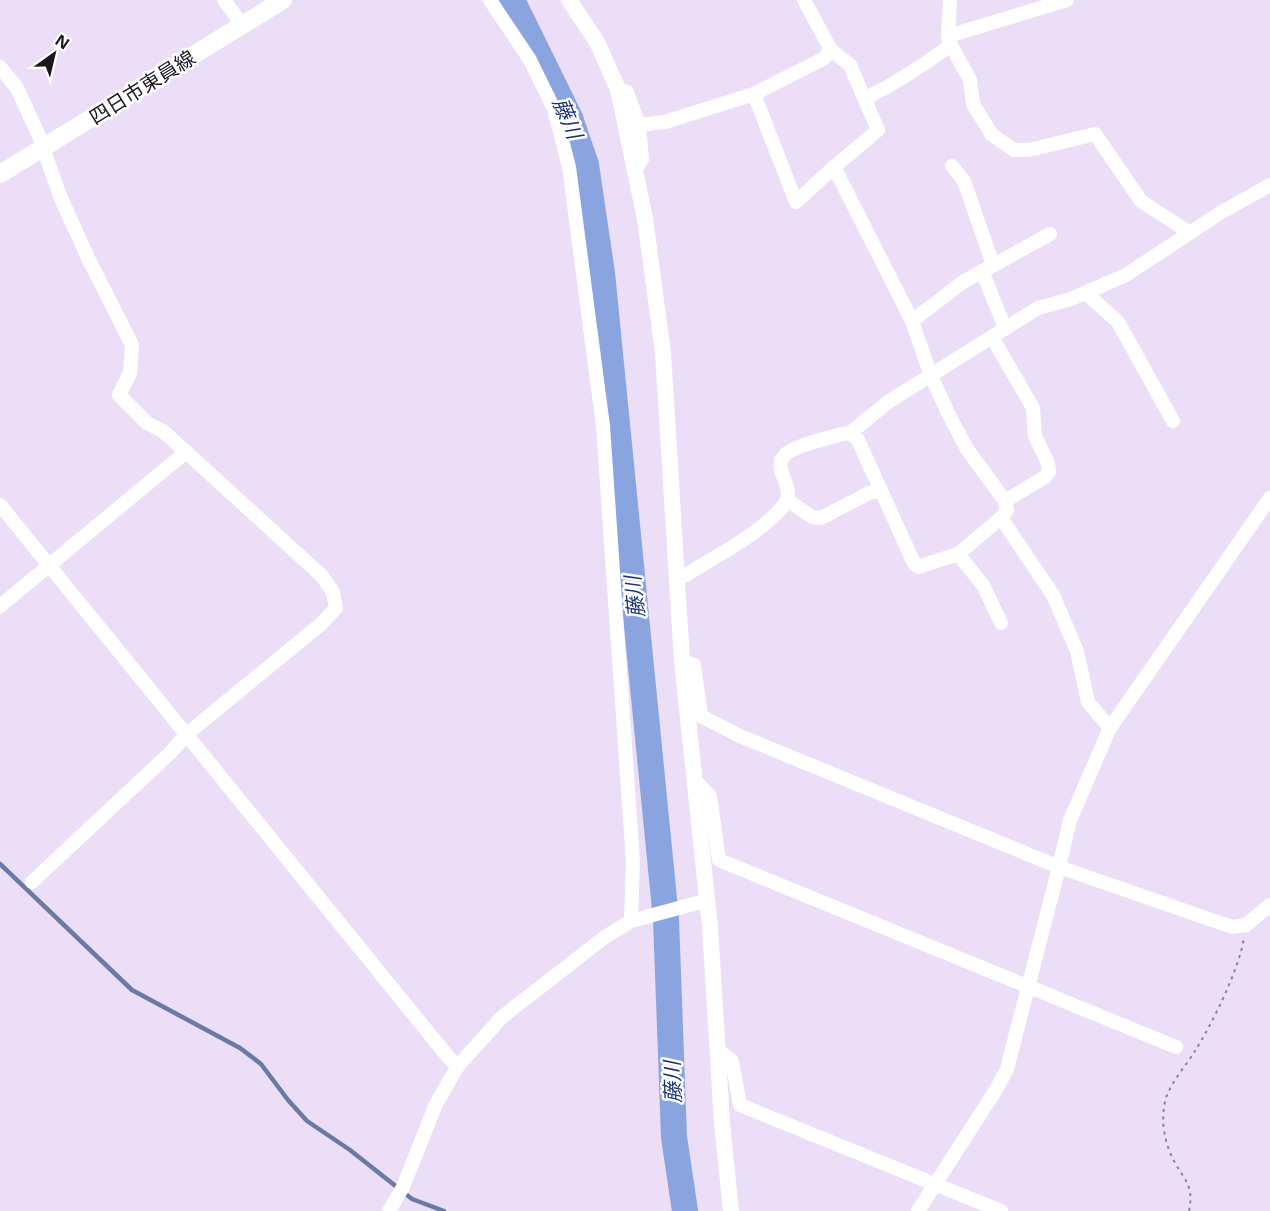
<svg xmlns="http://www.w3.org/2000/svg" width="1270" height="1211" font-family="'Open Sans','Noto Sans JP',sans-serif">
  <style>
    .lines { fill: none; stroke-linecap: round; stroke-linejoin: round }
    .stream { stroke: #697aa5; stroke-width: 4.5 }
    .river { stroke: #8aa4df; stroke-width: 26 }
    .path { stroke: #8d8495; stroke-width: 2; stroke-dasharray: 3 4.5; stroke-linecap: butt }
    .minor { stroke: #fff; stroke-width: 14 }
    .tertiary { stroke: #fff; stroke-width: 16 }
    .secondary { stroke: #fff; stroke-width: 18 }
    .labels { text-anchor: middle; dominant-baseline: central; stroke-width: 5; stroke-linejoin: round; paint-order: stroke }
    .street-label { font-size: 20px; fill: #1b171f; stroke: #fff }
    .water-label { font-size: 21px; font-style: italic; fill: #1b3277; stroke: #fff }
  </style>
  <rect width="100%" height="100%" fill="#ebdef6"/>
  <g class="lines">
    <!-- stream -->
    <path class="stream" d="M 0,864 L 132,990 L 240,1048 L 261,1064 L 288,1100 L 307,1121 L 350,1150 L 412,1199 L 444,1211"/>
    <!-- river -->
    <path class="river" d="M 512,0 L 570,118 L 586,165 L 602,273 L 666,919 L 674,1137 L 685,1211"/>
    <!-- path -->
    <path class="path" d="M 1189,1211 C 1194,1185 1185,1181 1174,1161 C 1164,1142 1160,1119 1166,1098 C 1170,1084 1187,1064 1195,1051 C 1212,1024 1240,968 1244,937"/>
    <!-- minor -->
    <g class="minor">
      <path d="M 224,0 L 242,25"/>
      <path d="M 490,0 L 530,60 L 554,109 L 569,167 L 603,426 L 633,862 L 631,921"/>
      <path d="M 804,0 L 831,50 L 850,65 L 878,130 L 834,167 L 912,321 L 931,376 L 948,413 L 967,449 L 1005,501 L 1007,510 L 1001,518 L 1053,595 L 1077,651 L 1088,702 L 1110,728"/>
      <path d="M 948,36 L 950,0"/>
      <path d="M 951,45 L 970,80 L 973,104 L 992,135 L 1014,150 L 1029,150 L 1095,134 L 1141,201 L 1190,233"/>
      <path d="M 0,67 L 17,88 L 39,136 L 60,196 L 88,258 L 132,345 L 130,373 L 119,395 L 147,423 L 163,431 L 322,576 L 333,592 L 336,608 L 321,624 L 187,734 L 170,753 L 32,882"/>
      <path d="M 618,89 L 627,92 L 639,125 L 665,122 L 754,94 L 823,59 L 831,50"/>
      <path d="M 754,94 L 796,202 L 834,167"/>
      <path d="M 866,98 C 896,83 924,65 951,45 L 948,36 L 1067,0"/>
      <path d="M 952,166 L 964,181 L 993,265"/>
      <path d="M 634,172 L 642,159 L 639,125"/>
      <path d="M 982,271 L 1005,328"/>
      <path d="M 1086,293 L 1118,322 L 1173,421"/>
      <path d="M 912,321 L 963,282 L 1050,234"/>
      <path d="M 992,337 L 1033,408 L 1035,436 L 1048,463 L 1049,472 L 1045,477 L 1005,501"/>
      <path d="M 850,433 L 858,440 L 914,563 L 918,567 L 958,554 L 1001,518"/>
      <path d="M 787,500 L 812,517 L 821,518 L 869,493 L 881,490"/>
      <path d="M 0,505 L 449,1058 L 458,1066"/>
      <path d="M 958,554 L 983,585 L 1001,623"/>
      <path d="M 677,577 L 686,575 C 719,554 759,535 784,505 C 797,488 773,471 783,457 C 790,446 829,438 842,434 L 850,433 L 888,402 L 1038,308 L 1071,299 L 1126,275 L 1220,213 L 1270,185"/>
      <path d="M 0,606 L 186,452"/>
      <path d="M 682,661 L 694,665 L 701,716 L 740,736 L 1059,867 L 1232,927 L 1246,925 L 1270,905"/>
      <path d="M 694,779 L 710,796 L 719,860 L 1176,1047"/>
      <path d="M 718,1050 L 732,1061 L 740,1105 L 1001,1211"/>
      <path d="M 389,1211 L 403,1187 L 436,1104 L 458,1066 L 502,1017 L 605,937 L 631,921 L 697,903 L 707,903"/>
      <path d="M 918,1211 L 997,1088 L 1007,1069 L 1059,867 L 1070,820 L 1110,728 L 1270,498"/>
    </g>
    <!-- tertiary -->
    <path class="tertiary" d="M 569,0 L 597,42 L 618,89 L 645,219 L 663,353 L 682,661 L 710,927 L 722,1123 L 731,1211"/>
    <!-- secondary -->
    <path class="secondary" d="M 0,174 L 283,0"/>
  </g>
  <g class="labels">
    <!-- street labels -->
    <g class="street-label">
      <text transform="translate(142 87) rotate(-32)">四日市東員線</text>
    </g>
    <!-- water labels -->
    <g class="water-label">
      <text transform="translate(568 118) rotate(67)">藤川</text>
      <text transform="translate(634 597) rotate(-96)">藤川</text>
      <text transform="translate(672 1082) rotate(-92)">藤川</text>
    </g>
  </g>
  <!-- north arrow -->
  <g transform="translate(54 54) rotate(34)" stroke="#ffffff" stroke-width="4.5" paint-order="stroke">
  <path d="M0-4.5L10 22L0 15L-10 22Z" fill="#1b171f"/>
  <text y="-9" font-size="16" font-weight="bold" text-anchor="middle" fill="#1b171f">N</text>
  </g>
</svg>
